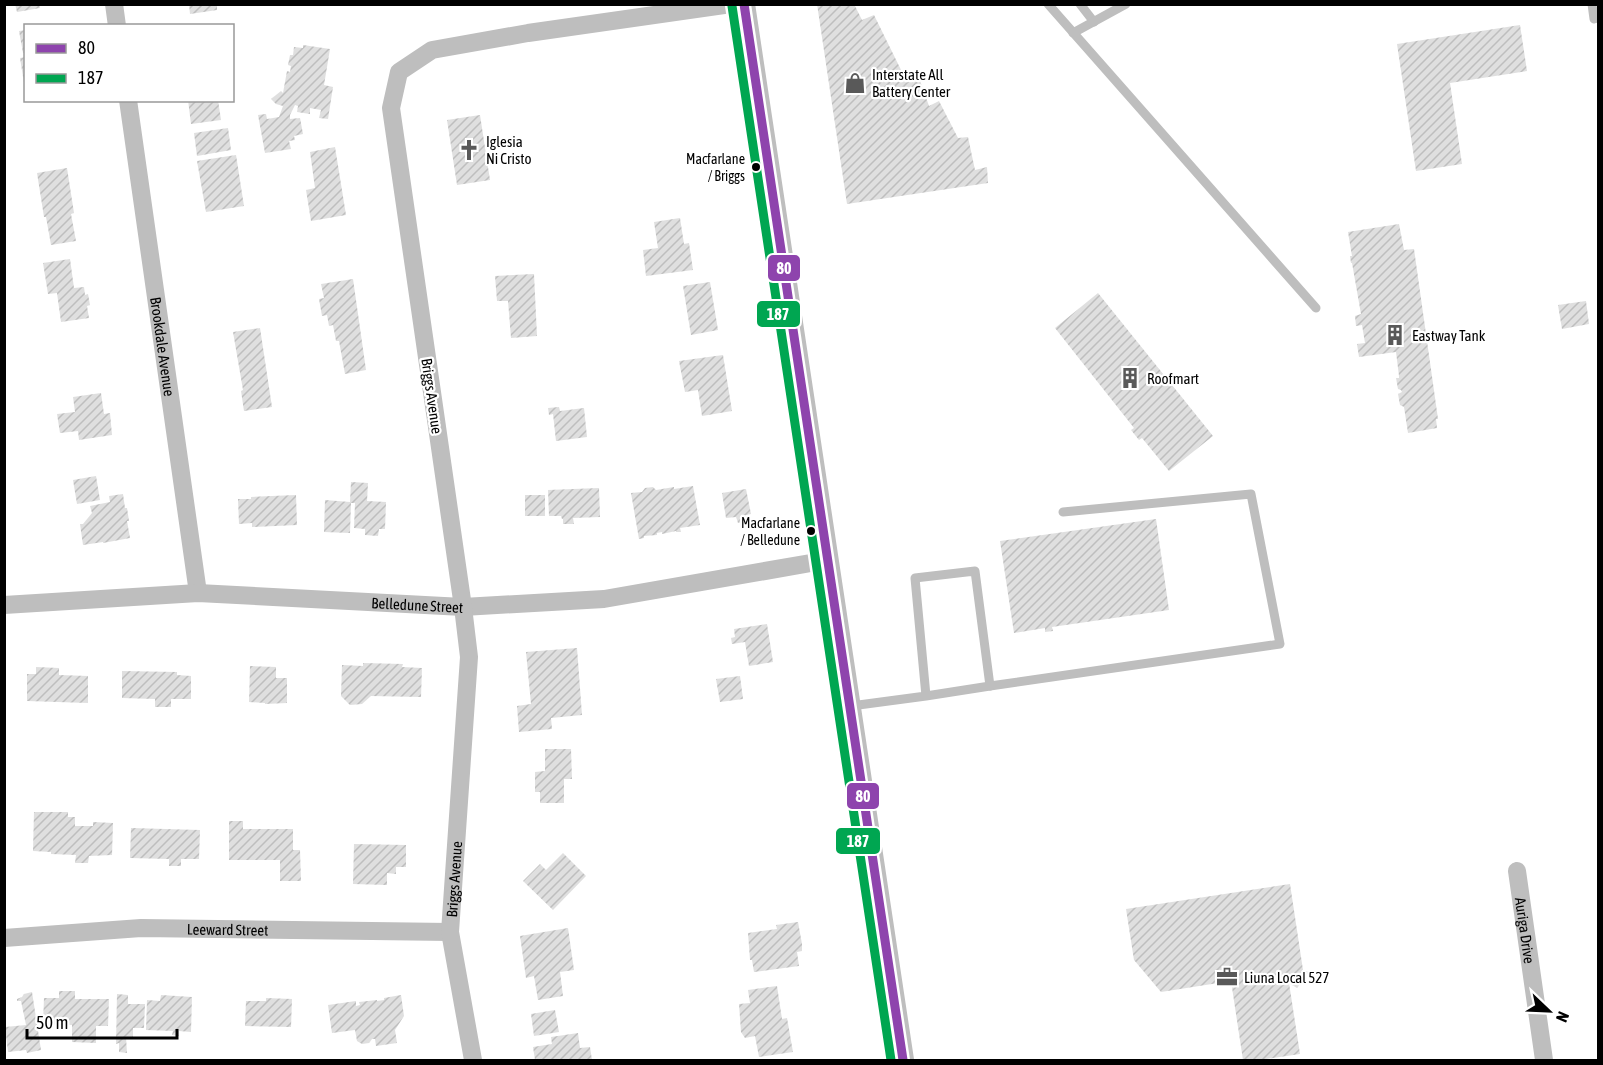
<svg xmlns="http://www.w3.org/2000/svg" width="1603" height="1065" font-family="'Asap Condensed',sans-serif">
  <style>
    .building { fill: url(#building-hatch) }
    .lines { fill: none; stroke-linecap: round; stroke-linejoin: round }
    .service { stroke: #bebebe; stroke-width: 9 }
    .minor { stroke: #bebebe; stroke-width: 18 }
    .tertiary { stroke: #bebebe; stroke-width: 22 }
    .bus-1-casing { stroke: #fff; stroke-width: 14 }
    .bus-2-casing { stroke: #fff; stroke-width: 14 }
    .bus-1 { stroke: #8e44ad; stroke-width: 9 }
    .bus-2 { stroke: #00a651; stroke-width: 9 }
    .bus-dot { fill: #000; stroke: #fff; stroke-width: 2 }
    .labels { text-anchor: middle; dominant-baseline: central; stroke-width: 4.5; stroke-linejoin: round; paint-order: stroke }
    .bus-label { font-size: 14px; fill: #000; stroke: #fff; text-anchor: end }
    .poi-label { font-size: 15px; fill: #000; stroke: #fff; text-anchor: start }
    .street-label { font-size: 15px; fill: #000; stroke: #fff }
    .line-badge { stroke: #fff; stroke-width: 2 }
    .badge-label { font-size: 16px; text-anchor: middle; font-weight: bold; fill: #fff }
  </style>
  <defs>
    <pattern id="building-hatch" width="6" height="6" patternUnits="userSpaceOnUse" patternTransform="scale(1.5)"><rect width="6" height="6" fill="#dfdfdf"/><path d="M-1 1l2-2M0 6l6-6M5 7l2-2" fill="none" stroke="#bebebe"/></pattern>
  </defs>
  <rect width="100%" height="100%" fill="#fff"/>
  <!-- building -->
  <g class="building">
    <path d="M 15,4 L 39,4 L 40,8 L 17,12 Z"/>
    <path d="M 189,4 L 217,4 L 217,10 L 190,14 Z"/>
    <path d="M 817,4 L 854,4 L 862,20 L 874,15 L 904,76 L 917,72 L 929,106 L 939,101 L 958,138 L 968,137 L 975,170 L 987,167 L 988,183 L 847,204 Z"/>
    <path d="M 1520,25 L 1527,71 L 1450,83 L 1462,164 L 1416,171 L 1397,44 Z"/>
    <path d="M 26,30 L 26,53 L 23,53 L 19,31 Z"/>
    <path d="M 303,45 L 330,49 L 324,85 L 333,87 L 328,119 L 319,118 L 321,110 L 310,108 L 310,114 L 297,112 L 298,106 L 295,105 L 290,115 L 290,119 L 300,118 L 303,134 L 294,136 L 295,140 L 289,141 L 291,149 L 265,153 L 258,115 L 266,114 L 267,119 L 279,117 L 283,106 L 276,104 L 271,99 L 281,91 L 283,93 L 287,71 L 290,72 L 291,66 L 288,65 L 290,55 L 293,55 L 294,47 L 303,48 Z"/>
    <path d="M 26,57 L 26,83 L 24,83 L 20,58 Z"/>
    <path d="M 188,100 L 218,100 L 221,120 L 191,124 Z"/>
    <path d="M 480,115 L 490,180 L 457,185 L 447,120 Z"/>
    <path d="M 228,128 L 231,150 L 197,156 L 194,133 Z"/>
    <path d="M 335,147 L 346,215 L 311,221 L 306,190 L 315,188 L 310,152 Z"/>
    <path d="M 236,155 L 244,206 L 206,212 L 197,161 Z"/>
    <path d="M 67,168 L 74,213 L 71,214 L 76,241 L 51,245 L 46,217 L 44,217 L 37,173 Z"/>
    <path d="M 680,218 L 684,244 L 689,243 L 693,270 L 646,276 L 643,250 L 658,248 L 654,222 Z"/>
    <path d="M 1399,224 L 1404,250 L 1414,249 L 1438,419 L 1436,419 L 1437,428 L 1408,433 L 1404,407 L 1400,405 L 1398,394 L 1402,392 L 1401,390 L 1398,389 L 1396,378 L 1399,378 L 1399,376 L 1396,352 L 1359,357 L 1357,344 L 1365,343 L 1362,325 L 1356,326 L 1355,316 L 1361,314 L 1352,263 L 1351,263 L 1350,256 L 1352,256 L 1348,232 Z"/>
    <path d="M 70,259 L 74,288 L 84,287 L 85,295 L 88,294 L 90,305 L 87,306 L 89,318 L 61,322 L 57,293 L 48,294 L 43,263 Z"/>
    <path d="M 534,274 L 537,336 L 511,338 L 508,301 L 497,301 L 495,276 Z"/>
    <path d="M 353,279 L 366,370 L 345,374 L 339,341 L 336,341 L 333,325 L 329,326 L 327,315 L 322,316 L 319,299 L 324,298 L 321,284 Z"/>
    <path d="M 710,282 L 718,330 L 691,335 L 683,286 Z"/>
    <path d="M 1098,293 L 1213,436 L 1169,471 L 1142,438 L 1139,440 L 1131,430 L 1134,428 L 1055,328 Z"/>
    <path d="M 1586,301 L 1589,324 L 1562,329 L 1558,305 Z"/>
    <path d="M 260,328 L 272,407 L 244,411 L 241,391 L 243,390 L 233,332 Z"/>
    <path d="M 723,355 L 732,411 L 702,416 L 698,390 L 685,392 L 679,361 Z"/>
    <path d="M 101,393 L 104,414 L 110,413 L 112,435 L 79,440 L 78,431 L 60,433 L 57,414 L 75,412 L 73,397 Z"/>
    <path d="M 559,407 L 560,411 L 584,408 L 587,437 L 556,441 L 553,414 L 549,415 L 548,408 Z"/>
    <path d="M 96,476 L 100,500 L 77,504 L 73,480 Z"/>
    <path d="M 351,482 L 368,483 L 367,501 L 386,502 L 385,529 L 379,529 L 378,536 L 365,535 L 365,529 L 354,528 L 355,503 L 351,503 L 350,533 L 324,532 L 325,500 L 350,502 Z"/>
    <path d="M 693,486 L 700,525 L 680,528 L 681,532 L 676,532 L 676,531 L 662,534 L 662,532 L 657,533 L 657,535 L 644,536 L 644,538 L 639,539 L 631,493 L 642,492 L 645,488 L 653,487 L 656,490 L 674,487 L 674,489 Z"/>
    <path d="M 599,488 L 600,517 L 573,518 L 574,524 L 563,524 L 563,519 L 562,519 L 561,516 L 549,516 L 548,490 Z"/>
    <path d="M 746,489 L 751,514 L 743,516 L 744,522 L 738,523 L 736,517 L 726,518 L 722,493 Z"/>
    <path d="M 123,494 L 125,508 L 127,508 L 129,521 L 127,521 L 130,538 L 103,543 L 103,542 L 83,545 L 80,524 L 83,524 L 92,513 L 90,506 L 110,502 L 109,496 Z"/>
    <path d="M 296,495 L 297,525 L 252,527 L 252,523 L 239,524 L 238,499 L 251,499 L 251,497 Z"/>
    <rect x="525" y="495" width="20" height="21"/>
    <path d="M 1156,519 L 1169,610 L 1052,627 L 1053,631 L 1045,632 L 1045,628 L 1014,633 L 1000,541 Z"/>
    <path d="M 767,624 L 773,662 L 749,666 L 745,642 L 732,644 L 731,638 L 735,637 L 734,629 Z"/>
    <path d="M 577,648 L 582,715 L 551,718 L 552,729 L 519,732 L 517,706 L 531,704 L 526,652 Z"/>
    <path d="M 363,663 L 403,664 L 402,667 L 422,668 L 421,697 L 371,696 L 362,704 L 350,705 L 341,696 L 342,665 L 363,666 Z"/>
    <path d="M 250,666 L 276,667 L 276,678 L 287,678 L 287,703 L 265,704 L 265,703 L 249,702 Z"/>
    <path d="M 36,667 L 59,668 L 59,675 L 88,676 L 88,703 L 27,701 L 27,674 L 36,674 Z"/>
    <path d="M 122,671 L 177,672 L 177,675 L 191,676 L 191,699 L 171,699 L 171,707 L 155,707 L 155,699 L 122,698 Z"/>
    <path d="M 740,676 L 743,699 L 720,702 L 716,679 Z"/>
    <path d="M 545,749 L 571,749 L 572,779 L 564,779 L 564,803 L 540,803 L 540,792 L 535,792 L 535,772 L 545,771 Z"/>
    <path d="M 34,812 L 68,812 L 68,817 L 75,817 L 75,826 L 93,826 L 93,822 L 113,823 L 112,855 L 89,856 L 88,863 L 75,863 L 76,855 L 51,854 L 51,852 L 33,851 Z"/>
    <path d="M 229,821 L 243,821 L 243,829 L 293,829 L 293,850 L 300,850 L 301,881 L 280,881 L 280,860 L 229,860 Z"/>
    <path d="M 131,828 L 200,830 L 199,859 L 181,859 L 181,866 L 169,866 L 169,859 L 130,858 Z"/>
    <path d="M 354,844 L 406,845 L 406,867 L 396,867 L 396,874 L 387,873 L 387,885 L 353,884 Z"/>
    <path d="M 563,853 L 586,876 L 553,910 L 523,881 L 540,864 L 546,870 Z"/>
    <path d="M 1290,884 L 1303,970 L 1309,972 L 1297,988 L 1289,983 L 1300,1054 L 1259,1060 L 1243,1060 L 1231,981 L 1161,992 L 1134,960 L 1126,909 Z"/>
    <path d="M 798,922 L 802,944 L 802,951 L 797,952 L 799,966 L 754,972 L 752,960 L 750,960 L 748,933 L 777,929 L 776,925 Z"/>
    <path d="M 568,928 L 574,970 L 560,972 L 563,996 L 538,1000 L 534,976 L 526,978 L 520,936 Z"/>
    <path d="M 777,986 L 782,1019 L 787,1018 L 793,1052 L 759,1057 L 755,1036 L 745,1038 L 741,1032 L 739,1004 L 750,1003 L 748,990 Z"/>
    <path d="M 59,991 L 75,991 L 75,999 L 109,999 L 108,1026 L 96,1026 L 96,1043 L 72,1042 L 72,1025 L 43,1024 L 44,998 L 59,998 Z"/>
    <path d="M 32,992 L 41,1050 L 27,1053 L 26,1050 L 8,1052 L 5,1027 L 26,1025 L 21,1001 L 17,1001 L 17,999 L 22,997 L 24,994 Z"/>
    <path d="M 117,994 L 128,995 L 128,1004 L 145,1004 L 144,1028 L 133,1028 L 133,1037 L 126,1037 L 127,1053 L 119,1052 L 119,1043 L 116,1044 Z"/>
    <path d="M 161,995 L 192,997 L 191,1032 L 179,1031 L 179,1036 L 172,1035 L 173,1031 L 146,1030 L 147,1000 L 160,1001 Z"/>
    <path d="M 401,995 L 404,1016 L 395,1030 L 397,1043 L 376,1046 L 375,1039 L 372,1039 L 369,1043 L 362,1044 L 357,1041 L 355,1030 L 332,1033 L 328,1005 L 356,1001 L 356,1006 L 360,1005 L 359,1002 L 377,1000 L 377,1001 L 384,1000 L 384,998 Z"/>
    <path d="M 266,998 L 292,999 L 291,1027 L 245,1026 L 246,1001 L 266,1001 Z"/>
    <path d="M 555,1010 L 559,1032 L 534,1036 L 531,1014 Z"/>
    <path d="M 578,1033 L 580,1048 L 590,1047 L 592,1060 L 535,1060 L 533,1047 L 552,1044 L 551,1037 Z"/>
  </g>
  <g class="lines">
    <!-- service -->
    <g class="service">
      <path d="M 1048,4 L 1316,308"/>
      <path d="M 1080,4 L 1094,22"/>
      <path d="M 1592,4 L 1594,19 L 1598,18"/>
      <path d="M 1073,33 L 1126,4"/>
      <path d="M 990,686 L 1280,644 L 1251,494 L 1063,512"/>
      <path d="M 851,706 L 926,696 L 990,686 L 975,571 L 915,578 L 926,696"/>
    </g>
    <!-- minor -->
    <g class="minor">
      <path d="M 114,4 L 117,26"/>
      <path id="s1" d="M 128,100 L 198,593"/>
      <path id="s2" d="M 4,605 L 198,593 L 463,607 L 604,599 L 828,560"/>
      <path id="s3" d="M 1517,871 L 1544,1060"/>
      <path id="s4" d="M 4,938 L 141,928 L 450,932"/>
      <path id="s5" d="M 473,1060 L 450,932 L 469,657 L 463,607 L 391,108 L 399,72 L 432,50 L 528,33 L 731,4"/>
    </g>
    <!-- tertiary -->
    <path class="tertiary" d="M 744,4 L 903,1060"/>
    <defs>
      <path id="bus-1" d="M 744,4 L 903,1060"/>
      <path id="bus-2" d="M 732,6 L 891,1060"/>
    </defs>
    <!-- bus-1 casing -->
    <use href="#bus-1" class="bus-1-casing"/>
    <!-- bus-2 casing -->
    <use href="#bus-2" class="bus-2-casing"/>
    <!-- bus-1 -->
    <use href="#bus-1" class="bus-1"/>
    <!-- bus-2 -->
    <use href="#bus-2" class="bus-2"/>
  </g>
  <!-- icons -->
  <defs>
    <symbol id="shop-bare" viewBox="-9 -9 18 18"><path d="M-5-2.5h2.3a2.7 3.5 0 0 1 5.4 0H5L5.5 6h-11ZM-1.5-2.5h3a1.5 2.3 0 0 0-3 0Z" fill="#595959" stroke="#fff" stroke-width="2.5" paint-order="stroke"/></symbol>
    <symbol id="church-bare" viewBox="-9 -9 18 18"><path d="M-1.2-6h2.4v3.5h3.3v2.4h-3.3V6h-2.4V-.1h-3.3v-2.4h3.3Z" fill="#595959" stroke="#fff" stroke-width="2.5" paint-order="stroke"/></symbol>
    <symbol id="building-bare" viewBox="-9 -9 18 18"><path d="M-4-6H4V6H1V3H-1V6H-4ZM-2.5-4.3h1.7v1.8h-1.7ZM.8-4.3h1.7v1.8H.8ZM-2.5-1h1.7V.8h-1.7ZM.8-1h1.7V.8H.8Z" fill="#595959" stroke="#fff" stroke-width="2.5" paint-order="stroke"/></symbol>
    <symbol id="office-bare" viewBox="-9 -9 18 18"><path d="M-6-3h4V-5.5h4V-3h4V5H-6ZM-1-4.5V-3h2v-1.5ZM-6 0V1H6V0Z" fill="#595959" stroke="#fff" stroke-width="2.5" paint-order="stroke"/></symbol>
  </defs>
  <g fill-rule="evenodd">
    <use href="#shop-bare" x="840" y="68" width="30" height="30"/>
    <use href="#church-bare" x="454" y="135" width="30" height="30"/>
    <use href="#building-bare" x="1380" y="320" width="30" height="30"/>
    <use href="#building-bare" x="1115" y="363" width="30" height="30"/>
    <use href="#office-bare" x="1212" y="962" width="30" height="30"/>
  </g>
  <!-- markers -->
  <g class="bus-dot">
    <circle cx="756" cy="167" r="5"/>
    <circle cx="811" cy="531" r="5"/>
  </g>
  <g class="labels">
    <!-- bus labels -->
    <g class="bus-label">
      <text x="745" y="159">Macfarlane<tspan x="745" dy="17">/ Briggs</tspan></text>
      <text x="800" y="523">Macfarlane<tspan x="800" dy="17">/ Belledune</tspan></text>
    </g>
    <!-- poi labels -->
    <g class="poi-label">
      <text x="872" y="74">Interstate All<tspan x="872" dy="17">Battery Center</tspan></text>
      <text x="486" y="141">Iglesia<tspan x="486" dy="17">Ni Cristo</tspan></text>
      <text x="1412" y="335">Eastway Tank</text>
      <text x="1147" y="378">Roofmart</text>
      <text x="1244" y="977">Liuna Local 527</text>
    </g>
    <!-- street labels -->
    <g class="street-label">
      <text stroke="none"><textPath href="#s1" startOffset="249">Brookdale Avenue</textPath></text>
      <text transform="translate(432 396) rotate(82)">Briggs Avenue</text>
      <text stroke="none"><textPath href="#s2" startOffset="414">Belledune Street</textPath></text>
      <text stroke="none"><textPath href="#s5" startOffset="183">Briggs Avenue</textPath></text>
      <text stroke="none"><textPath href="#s4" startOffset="224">Leeward Street</textPath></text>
      <text stroke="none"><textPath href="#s3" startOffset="60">Auriga Drive</textPath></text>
    </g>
  </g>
  <g class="line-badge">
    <rect x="767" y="254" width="34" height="28" rx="6" fill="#8e44ad"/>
    <rect x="756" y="300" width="45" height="28" rx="6" fill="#00a651"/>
    <rect x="846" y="782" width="34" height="28" rx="6" fill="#8e44ad"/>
    <rect x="835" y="827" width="46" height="28" rx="6" fill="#00a651"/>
  </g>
  <g class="badge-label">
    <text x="784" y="274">80</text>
    <text x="778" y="320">187</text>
    <text x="863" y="802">80</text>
    <text x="858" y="847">187</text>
  </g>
  <!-- border -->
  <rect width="1603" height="1065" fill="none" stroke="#000000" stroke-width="12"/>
  <!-- legend -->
  <rect x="24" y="24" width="210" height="78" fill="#ffffff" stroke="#999999" stroke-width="1.5"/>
  <rect x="36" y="44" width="30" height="9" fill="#8e44ad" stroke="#999999" stroke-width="1.5"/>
  <text x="78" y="54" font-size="18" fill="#000000">80</text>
  <rect x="36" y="74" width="30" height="9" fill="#00a651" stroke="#999999" stroke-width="1.5"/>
  <text x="78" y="84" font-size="18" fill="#000000">187</text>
  <!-- north arrow -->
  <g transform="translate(1549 1011) rotate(113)" stroke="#ffffff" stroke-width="4.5" paint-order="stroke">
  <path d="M0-4.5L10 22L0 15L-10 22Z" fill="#000000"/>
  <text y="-9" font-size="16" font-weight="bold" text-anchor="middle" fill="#000000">N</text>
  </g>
  <!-- scale -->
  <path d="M27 1029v9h150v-9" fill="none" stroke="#000000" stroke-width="3"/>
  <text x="36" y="1029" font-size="18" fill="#000000" stroke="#ffffff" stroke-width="4.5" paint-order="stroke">50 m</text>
</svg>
